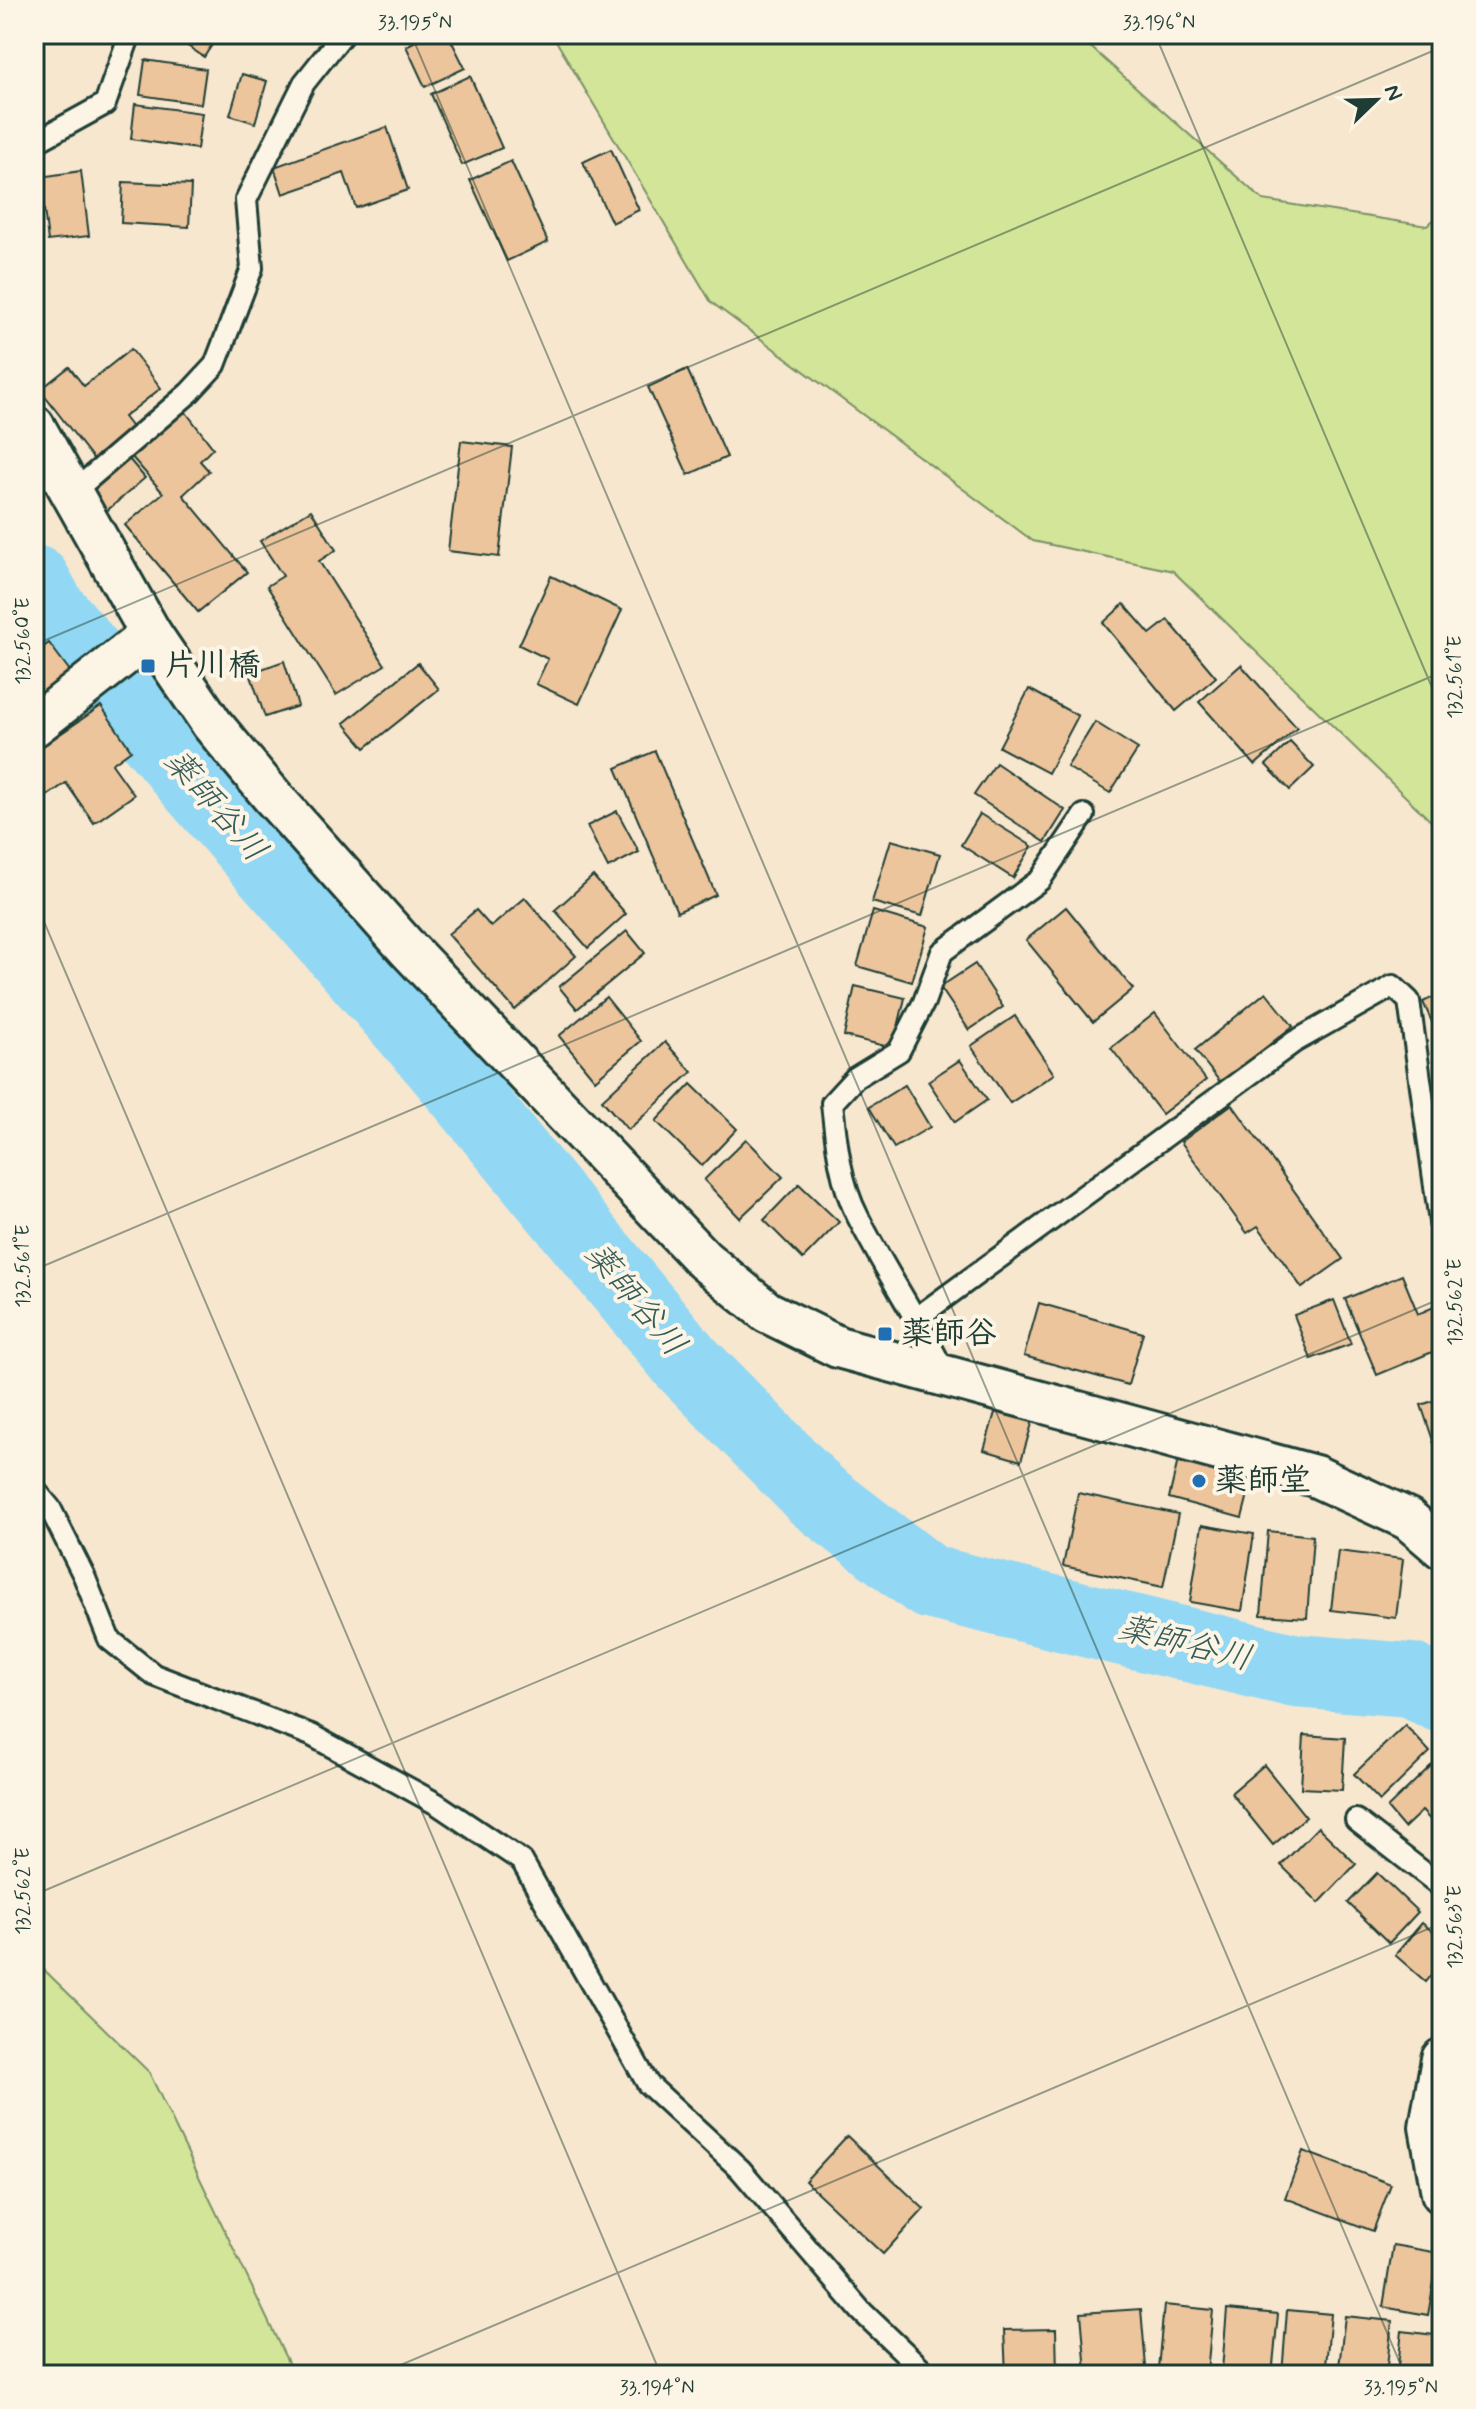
<svg xmlns="http://www.w3.org/2000/svg" width="1476" height="2409" font-family="Mynerve,'Klee One',sans-serif">
  <style>
    .green { fill: #d3e599; stroke: #799166; stroke-width: 2 }
    .lines { fill: none; stroke-linecap: round; stroke-linejoin: round }
    .river { stroke: #92d8f4; stroke-width: 74 }
    .building { fill: #edc59d; stroke: #1f3d34; stroke-width: 2 }
    .service-casing { stroke: #1f3d34; stroke-width: 26 }
    .minor-casing { stroke: #1f3d34; stroke-width: 46 }
    .service { stroke: #fcf5e5; stroke-width: 20 }
    .minor { stroke: #fcf5e5; stroke-width: 40 }
    .ticks { fill: none; stroke: #1f3d34; stroke-width: 2; stroke-opacity: 0.45 }
    .poi-dot { fill: #1f6fb2; stroke: #fcf5e5; stroke-width: 3 }
    .labels { text-anchor: middle; dominant-baseline: central; stroke-width: 8; stroke-linejoin: round; paint-order: stroke }
    .poi-label { font-size: 32px; font-weight: bold; fill: #1f3d34; stroke: #fcf5e5; text-anchor: start }
    .water-label { font-size: 34px; font-style: italic; fill: #365c5a; stroke: #fcf5e5 }
    .neatline { fill: none; stroke: #1f3d34; stroke-width: 3 }
    .ticks-label { font-size: 20px; text-anchor: middle; fill: #1f3d34 }
  </style>
  <rect width="100%" height="100%" fill="#f8e7cf"/>
  <filter id="ink" filterUnits="userSpaceOnUse"><feTurbulence type="fractalNoise" baseFrequency=".0125" numOctaves="2"/><feDisplacementMap in="SourceGraphic" scale="16" xChannelSelector="R" yChannelSelector="G"/><feConvolveMatrix kernelMatrix="1 2 1 2 8 2 1 2 1" color-interpolation-filters="sRGB"/></filter>
  <g filter="url(#ink)">
    <!-- green -->
    <g class="green">
      <path d="M 552,34 L 1076,34 L 1263,200 L 1427,226 L 1442,212 L 1442,832 L 1173,571 L 1033,541 L 711,302 Z"/>
      <path d="M 34,1960 L 149,2072 L 294,2375 L 34,2375 Z"/>
    </g>
    <g class="lines">
      <!-- river -->
      <path class="river" d="M 34,582 L 49,609 L 195,784 L 437,1060 L 686,1362 L 817,1496 L 929,1582 L 1296,1671 L 1411,1680 L 1442,1696"/>
    </g>
    <!-- building -->
    <g class="building">
      <path d="M 170,34 L 219,34 L 204,57 Z"/>
      <path d="M 429,34 L 448,34 L 465,68 L 425,87 L 406,46 Z"/>
      <path d="M 145,60 L 206,69 L 201,104 L 140,95 Z"/>
      <path d="M 242,74 L 267,81 L 255,123 L 230,115 Z"/>
      <path d="M 470,76 L 502,148 L 462,165 L 431,94 Z"/>
      <path d="M 135,104 L 202,113 L 197,149 L 131,139 Z"/>
      <path d="M 387,127 L 408,190 L 356,208 L 344,173 L 283,194 L 274,167 Z"/>
      <path d="M 611,149 L 639,210 L 612,223 L 583,162 Z"/>
      <path d="M 511,161 L 548,242 L 507,261 L 470,180 Z"/>
      <path d="M 81,171 L 89,236 L 48,241 L 40,177 Z"/>
      <path d="M 123,182 L 191,185 L 189,227 L 121,223 Z"/>
      <path d="M 131,349 L 161,388 L 124,417 L 134,430 L 95,461 L 40,390 L 69,367 L 84,386 Z"/>
      <path d="M 687,369 L 727,457 L 688,475 L 648,387 Z"/>
      <path d="M 185,411 L 213,448 L 200,461 L 209,471 L 183,495 L 247,572 L 198,612 L 125,525 L 163,493 L 131,456 Z"/>
      <path d="M 461,441 L 512,447 L 499,557 L 448,551 Z"/>
      <path d="M 129,459 L 145,478 L 103,514 L 87,495 Z"/>
      <path d="M 311,510 L 336,550 L 319,561 L 385,665 L 336,695 L 267,586 L 283,576 L 260,541 Z"/>
      <path d="M 551,576 L 622,610 L 579,704 L 536,684 L 548,659 L 519,645 Z"/>
      <path d="M 1124,604 L 1150,634 L 1168,620 L 1216,677 L 1176,711 L 1103,623 Z"/>
      <path d="M 49,643 L 70,671 L 34,699 L 34,654 Z"/>
      <path d="M 284,661 L 298,706 L 265,717 L 250,673 Z"/>
      <path d="M 418,663 L 439,689 L 365,748 L 344,723 Z"/>
      <path d="M 1241,665 L 1297,728 L 1255,765 L 1199,702 Z"/>
      <path d="M 1029,689 L 1078,716 L 1048,773 L 999,747 Z"/>
      <path d="M 101,706 L 131,750 L 112,764 L 134,795 L 94,823 L 66,783 L 34,805 L 34,752 Z"/>
      <path d="M 1095,722 L 1138,749 L 1110,793 L 1067,767 Z"/>
      <path d="M 1290,742 L 1314,767 L 1290,790 L 1266,765 Z"/>
      <path d="M 655,751 L 716,895 L 677,912 L 616,768 Z"/>
      <path d="M 996,763 L 1065,810 L 1045,842 L 974,795 Z"/>
      <path d="M 617,811 L 639,852 L 608,868 L 587,826 Z"/>
      <path d="M 980,814 L 1032,846 L 1013,878 L 961,845 Z"/>
      <path d="M 891,840 L 940,854 L 922,916 L 872,902 Z"/>
      <path d="M 593,876 L 626,914 L 588,948 L 555,910 Z"/>
      <path d="M 525,898 L 576,956 L 515,1010 L 448,934 L 476,910 L 491,927 Z"/>
      <path d="M 1066,907 L 1133,989 L 1093,1022 L 1026,940 Z"/>
      <path d="M 873,911 L 928,927 L 912,982 L 857,966 Z"/>
      <path d="M 627,931 L 645,953 L 577,1009 L 559,987 Z"/>
      <path d="M 975,964 L 1003,1007 L 969,1030 L 940,987 Z"/>
      <path d="M 855,986 L 905,998 L 893,1048 L 844,1036 Z"/>
      <path d="M 1266,992 L 1293,1026 L 1221,1083 L 1195,1050 Z"/>
      <path d="M 1442,993 L 1442,1044 L 1423,1002 Z"/>
      <path d="M 606,997 L 641,1041 L 595,1080 L 559,1036 Z"/>
      <path d="M 1155,1013 L 1206,1080 L 1162,1114 L 1111,1048 Z"/>
      <path d="M 1015,1016 L 1054,1074 L 1010,1103 L 971,1046 Z"/>
      <path d="M 665,1042 L 692,1072 L 628,1130 L 602,1100 Z"/>
      <path d="M 960,1060 L 987,1100 L 955,1122 L 928,1081 Z"/>
      <path d="M 691,1084 L 737,1129 L 702,1166 L 656,1121 Z"/>
      <path d="M 905,1085 L 930,1127 L 894,1148 L 869,1107 Z"/>
      <path d="M 1232,1104 L 1343,1259 L 1302,1288 L 1258,1226 L 1247,1233 L 1181,1142 Z"/>
      <path d="M 746,1139 L 783,1177 L 740,1218 L 704,1180 Z"/>
      <path d="M 799,1184 L 839,1222 L 803,1259 L 764,1220 Z"/>
      <path d="M 1402,1275 L 1418,1314 L 1436,1306 L 1442,1320 L 1442,1348 L 1377,1375 L 1345,1299 Z"/>
      <path d="M 1334,1300 L 1351,1344 L 1311,1359 L 1294,1315 Z"/>
      <path d="M 1039,1303 L 1143,1333 L 1128,1385 L 1024,1356 Z"/>
      <path d="M 1442,1398 L 1442,1467 L 1421,1405 Z"/>
      <path d="M 999,1399 L 1036,1410 L 1021,1461 L 984,1450 Z"/>
      <path d="M 1178,1460 L 1252,1479 L 1242,1518 L 1169,1498 Z"/>
      <path d="M 1078,1493 L 1178,1514 L 1163,1587 L 1063,1566 Z"/>
      <path d="M 1202,1525 L 1254,1534 L 1242,1611 L 1190,1602 Z"/>
      <path d="M 1268,1531 L 1313,1536 L 1307,1618 L 1261,1615 Z"/>
      <path d="M 1338,1551 L 1403,1559 L 1396,1618 L 1331,1610 Z"/>
      <path d="M 1405,1725 L 1430,1752 L 1380,1801 L 1354,1774 Z"/>
      <path d="M 1304,1735 L 1345,1738 L 1342,1790 L 1301,1788 Z"/>
      <path d="M 1436,1761 L 1442,1767 L 1442,1821 L 1436,1826 L 1422,1811 L 1404,1828 L 1387,1808 Z"/>
      <path d="M 1264,1765 L 1306,1817 L 1273,1845 L 1231,1793 Z"/>
      <path d="M 1318,1827 L 1356,1864 L 1319,1903 L 1281,1865 Z"/>
      <path d="M 1377,1873 L 1418,1912 L 1389,1943 L 1348,1903 Z"/>
      <path d="M 1422,1923 L 1442,1939 L 1442,1962 L 1426,1982 L 1395,1955 Z"/>
      <path d="M 847,2136 L 924,2209 L 883,2254 L 805,2181 Z"/>
      <path d="M 1303,2151 L 1391,2184 L 1373,2231 L 1285,2198 Z"/>
      <path d="M 1393,2245 L 1439,2253 L 1428,2315 L 1383,2307 Z"/>
      <path d="M 1164,2305 L 1213,2310 L 1207,2373 L 1158,2369 Z"/>
      <path d="M 1141,2309 L 1146,2367 L 1086,2372 L 1081,2313 Z"/>
      <path d="M 1227,2309 L 1278,2314 L 1272,2375 L 1222,2370 Z"/>
      <path d="M 1287,2310 L 1331,2314 L 1325,2375 L 1282,2375 Z"/>
      <path d="M 1345,2316 L 1392,2321 L 1386,2375 L 1338,2375 Z"/>
      <path d="M 1056,2329 L 1057,2375 L 1006,2375 L 1004,2330 Z"/>
      <path d="M 1402,2331 L 1442,2336 L 1442,2375 L 1397,2375 Z"/>
    </g>
    <g class="lines">
      <defs>
        <g id="service">
          <path d="M 34,143 L 105,104 L 130,34"/>
          <path d="M 72,493 L 189,393 L 215,365 L 252,268 L 246,200 L 304,83 L 343,34"/>
          <path d="M 918,1317 L 1294,1042 L 1393,986 L 1409,1001 L 1442,1236"/>
          <path d="M 945,1374 C 919,1320 885,1271 858,1217 C 840,1183 836,1141 832,1103 L 855,1078 L 899,1051 L 924,1002 L 942,952 L 1040,880 L 1084,815"/>
          <path d="M 34,1489 L 50,1508 L 84,1576 L 109,1639 L 154,1675 L 311,1735 L 437,1804 L 522,1861 L 648,2084 L 740,2169 L 861,2311 L 928,2375"/>
          <path d="M 1356,1820 L 1442,1887"/>
        </g>
        <g id="minor">
          <path d="M 34,426 L 151,634 L 212,724 L 272,796 L 408,949 L 704,1260 L 767,1312 L 838,1347 L 1315,1476 L 1408,1519 L 1442,1548"/>
          <path d="M 34,726 L 151,634"/>
          <path d="M 1442,2059 L 1430,2127 L 1442,2193"/>
        </g>
      </defs>
      <!-- service casing -->
      <use href="#service" class="service-casing"/>
      <!-- minor casing -->
      <use href="#minor" class="minor-casing"/>
      <!-- service -->
      <use href="#service" class="service"/>
      <!-- minor -->
      <use href="#minor" class="minor"/>
    </g>
  </g>
  <!-- ticks -->
  <path class="ticks" d="M 411,34 L 1405,2375M 1155,34 L 1442,711M 34,645 L 1442,47M 34,898 L 661,2375M 34,1270 L 1442,672M 34,1895 L 1442,1298M 377,2375 L 1442,1923"/>
  <!-- markers -->
  <g class="poi-dot">
    <rect x="140" y="658" width="16" height="16" rx="4"/>
    <rect x="877" y="1326" width="16" height="16" rx="4"/>
    <circle cx="1199" cy="1481" r="8"/>
  </g>
  <g class="labels">
    <!-- poi labels -->
    <g class="poi-label">
      <text x="164" y="666">片川橋</text>
      <text x="901" y="1334">薬師谷</text>
      <text x="1215" y="1481">薬師堂</text>
    </g>
    <!-- water labels -->
    <g class="water-label">
      <text transform="translate(215 806) rotate(49)">薬師谷川</text>
      <text transform="translate(635 1300) rotate(50)">薬師谷川</text>
      <text transform="translate(1185 1644) rotate(14)">薬師谷川</text>
    </g>
  </g>
  <!-- margin -->
  <rect width="1476" height="2409" fill="none" stroke="#fcf5e5" stroke-width="88"/>
  <!-- north arrow -->
  <g transform="translate(1376 100) rotate(67)" stroke="#fcf5e5" stroke-width="6" paint-order="stroke">
  <path d="M0-6L14 30L0 20L-14 30Z" fill="#1f3d34"/>
  <text y="-12" font-size="22" font-weight="bold" text-anchor="middle" fill="#1f3d34">N</text>
  </g>
  <rect x="44" y="44" width="1388" height="2321" class="neatline"/>
  <g class="ticks-label">
    <text x="415" y="29">33.195°N</text>
    <text x="1159" y="29">33.196°N</text>
    <text transform="translate(22 641) rotate(-90)" y="7">132.560°E</text>
    <text transform="translate(1454 677) rotate(-90)" y="7">132.561°E</text>
    <text transform="translate(22 1266) rotate(-90)" y="7">132.561°E</text>
    <text transform="translate(1454 1302) rotate(-90)" y="7">132.562°E</text>
    <text transform="translate(22 1891) rotate(-90)" y="7">132.562°E</text>
    <text transform="translate(1454 1927) rotate(-90)" y="7">132.563°E</text>
    <text x="657" y="2394">33.194°N</text>
    <text x="1401" y="2394">33.195°N</text>
  </g>
</svg>
